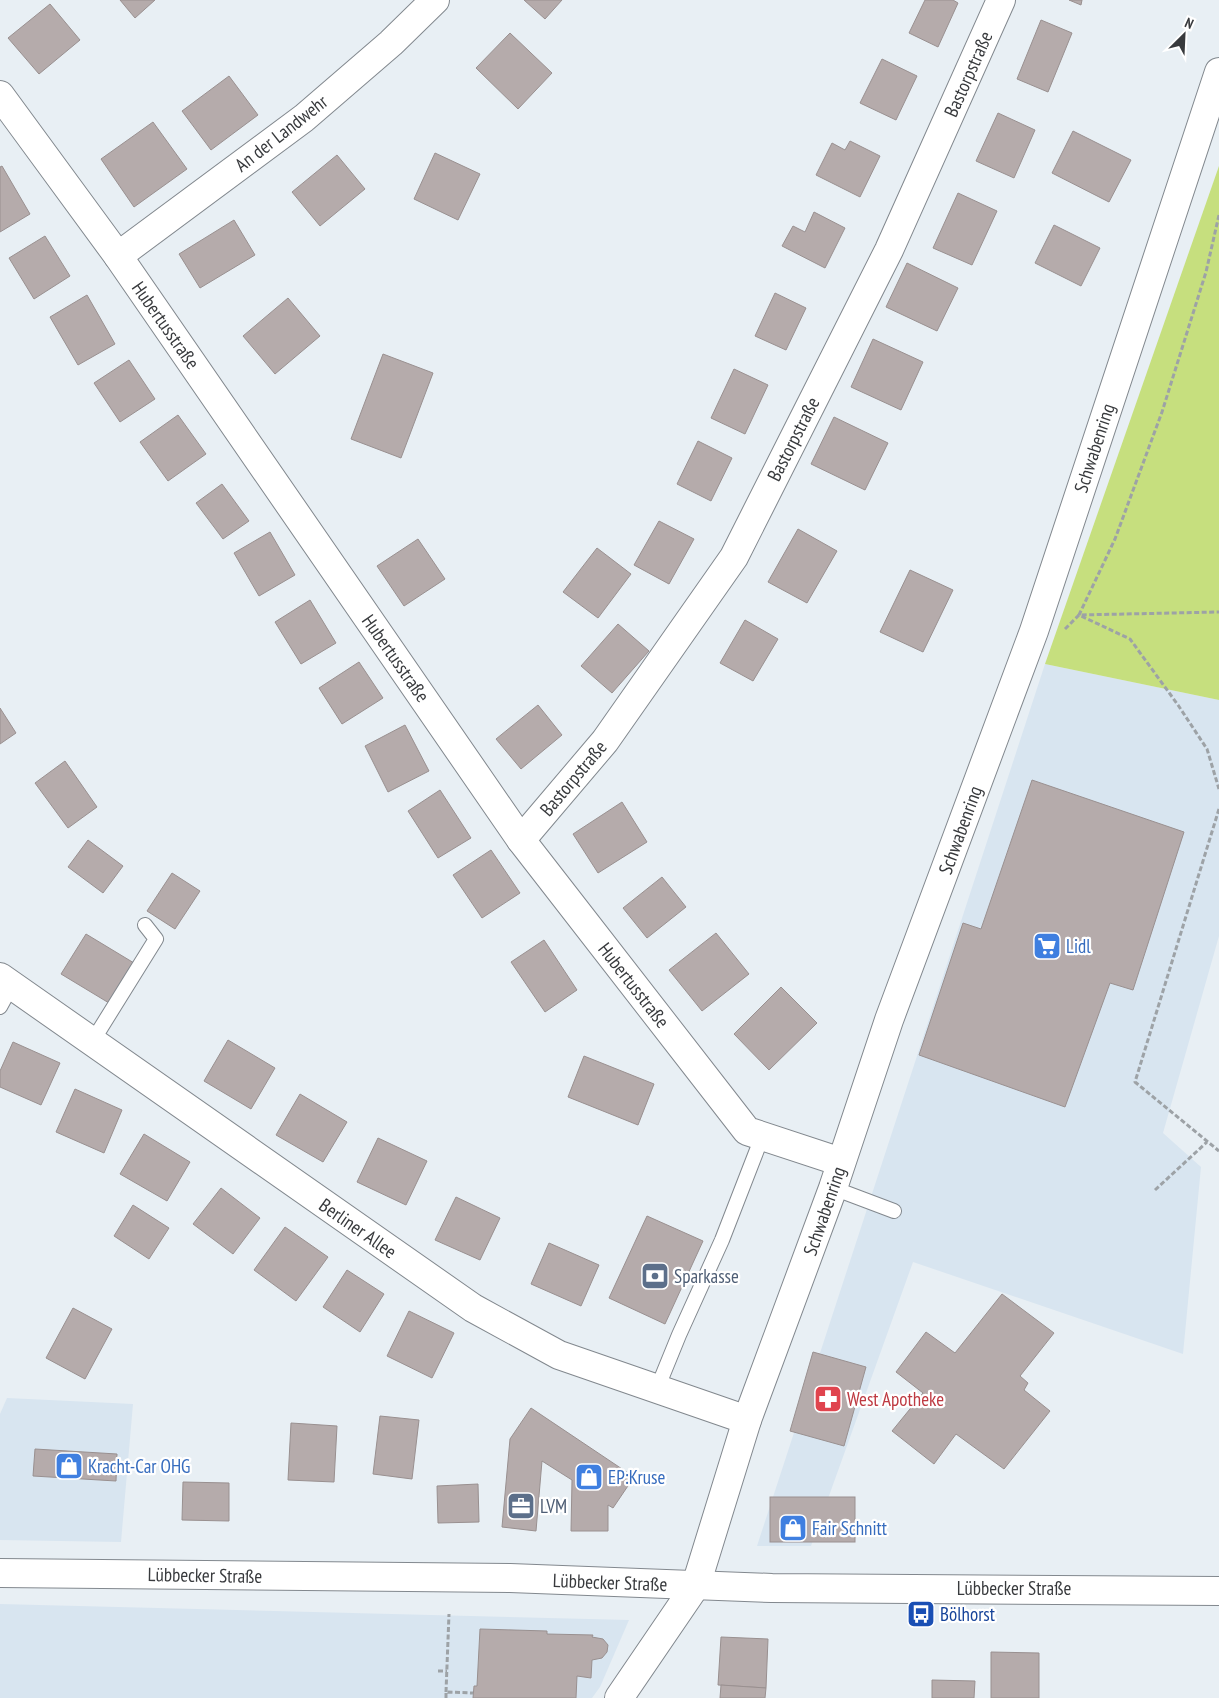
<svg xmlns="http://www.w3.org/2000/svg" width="1219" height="1698" font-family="'PT Sans Narrow',sans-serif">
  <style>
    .built { fill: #d8e5f0 }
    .green { fill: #c6df7e }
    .building { fill: #b5abab; stroke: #999090 }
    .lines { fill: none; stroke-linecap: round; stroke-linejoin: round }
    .lane-casing { stroke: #82888e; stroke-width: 16 }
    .street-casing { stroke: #82888e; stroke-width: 30 }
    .secondary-casing { stroke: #82888e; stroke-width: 30 }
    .primary-casing { stroke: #82888e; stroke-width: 30 }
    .path { stroke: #9da2a6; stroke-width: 3; stroke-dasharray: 5 2.5; stroke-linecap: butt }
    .lane { stroke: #fff; stroke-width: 14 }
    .street { stroke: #fff; stroke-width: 28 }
    .secondary { stroke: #fff; stroke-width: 28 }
    .primary { stroke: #fff; stroke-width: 28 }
    .labels { text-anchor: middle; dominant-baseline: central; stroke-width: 4.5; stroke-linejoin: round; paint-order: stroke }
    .street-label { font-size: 19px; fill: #383a3d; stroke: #fff }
    .shop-label { font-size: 19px; fill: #366cbe; stroke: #fff; text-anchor: start }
    .service-label { font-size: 19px; fill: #4e5e75; stroke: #fff; text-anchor: start }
    .health-label { font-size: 19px; fill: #be3a42; stroke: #fff; text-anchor: start }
    .transit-label { font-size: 19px; fill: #164399; stroke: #fff; text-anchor: start }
  </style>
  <rect width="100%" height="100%" fill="#e8eff4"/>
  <!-- built -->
  <g class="built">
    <path d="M 1045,664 L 1219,700 L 1219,936 L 1163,1133 L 1201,1167 L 1183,1354 L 913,1262 L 811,1546 L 757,1546 Z"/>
    <path d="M 7,1398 L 133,1404 L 121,1542 L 0,1540 L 0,1414 Z"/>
    <path d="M 0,1604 L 629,1620 L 600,1687 L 592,1698 L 0,1698 Z"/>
  </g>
  <!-- green -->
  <path class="green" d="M 1219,166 L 1219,700 L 1045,664 Z"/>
  <!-- building -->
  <g class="building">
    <path d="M 120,0 L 155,0 L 135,18 Z"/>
    <path d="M 524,0 L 562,0 L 545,19 Z"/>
    <path d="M 925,0 L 953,0 L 958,3 L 938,47 L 909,33 Z"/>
    <path d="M 1069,0 L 1082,0 L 1081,5 Z"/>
    <path d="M 50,4 L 80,40 L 39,74 L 8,38 Z"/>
    <path d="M 1041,20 L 1072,33 L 1048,92 L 1017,79 Z"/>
    <path d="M 510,33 L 552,73 L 518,109 L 476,68 Z"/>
    <path d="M 882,59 L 917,76 L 896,120 L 860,103 Z"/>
    <path d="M 229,76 L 258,115 L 211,150 L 182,111 Z"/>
    <path d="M 998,113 L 1035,130 L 1014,178 L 976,161 Z"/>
    <path d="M 153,122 L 187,169 L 134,207 L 101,159 Z"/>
    <path d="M 1073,131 L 1131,160 L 1109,202 L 1052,173 Z"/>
    <path d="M 850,141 L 880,156 L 860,197 L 816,175 L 832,143 L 845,150 Z"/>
    <path d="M 435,153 L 480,174 L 458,220 L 414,199 Z"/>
    <path d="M 337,155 L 365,189 L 320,226 L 292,192 Z"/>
    <path d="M 2,166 L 30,214 L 0,232 L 0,167 Z"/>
    <path d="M 958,193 L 997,211 L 972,265 L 933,248 Z"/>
    <path d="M 814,212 L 845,228 L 825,268 L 782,246 L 793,226 L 805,232 Z"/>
    <path d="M 234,220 L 255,255 L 200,288 L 179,254 Z"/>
    <path d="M 1054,225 L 1100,248 L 1081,286 L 1035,263 Z"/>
    <path d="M 45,236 L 70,276 L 34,299 L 9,258 Z"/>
    <path d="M 907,263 L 958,288 L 937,331 L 886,307 Z"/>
    <path d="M 775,293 L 806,308 L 786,350 L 755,336 Z"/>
    <path d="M 87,295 L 115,344 L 78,365 L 50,317 Z"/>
    <path d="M 288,298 L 320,336 L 275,374 L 243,336 Z"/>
    <path d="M 873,339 L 923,362 L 901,410 L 851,387 Z"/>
    <path d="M 383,354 L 433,373 L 401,458 L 351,439 Z"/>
    <path d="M 129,360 L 155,399 L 120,422 L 94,383 Z"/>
    <path d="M 734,369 L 768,385 L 745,434 L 711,418 Z"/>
    <path d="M 178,415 L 206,454 L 168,481 L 140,442 Z"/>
    <path d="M 834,417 L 888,443 L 865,490 L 811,464 Z"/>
    <path d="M 698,441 L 732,458 L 711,501 L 677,484 Z"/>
    <path d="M 222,484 L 249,521 L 223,539 L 196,503 Z"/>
    <path d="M 659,521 L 694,539 L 669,584 L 634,565 Z"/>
    <path d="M 798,529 L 837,551 L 807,603 L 768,582 Z"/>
    <path d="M 270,532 L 295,575 L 259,596 L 234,553 Z"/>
    <path d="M 418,539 L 445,579 L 404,606 L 377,566 Z"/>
    <path d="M 597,548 L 631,574 L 598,618 L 563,592 Z"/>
    <path d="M 910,570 L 953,590 L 923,652 L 880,632 Z"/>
    <path d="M 310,600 L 336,643 L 301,664 L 275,622 Z"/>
    <path d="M 745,620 L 778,639 L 753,681 L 720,663 Z"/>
    <path d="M 618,624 L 649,651 L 612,693 L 581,666 Z"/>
    <path d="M 359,662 L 383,698 L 342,724 L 319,688 Z"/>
    <path d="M 538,705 L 562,735 L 521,769 L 496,739 Z"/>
    <path d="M 0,708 L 16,733 L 0,744 Z"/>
    <path d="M 405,725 L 429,771 L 388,792 L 365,746 Z"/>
    <path d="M 65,761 L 97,807 L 68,828 L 35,783 Z"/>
    <path d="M 1032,780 L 1184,832 L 1133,990 L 1110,983 L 1065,1107 L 919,1055 L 963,923 L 981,929 Z"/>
    <path d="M 440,790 L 471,838 L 438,858 L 408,811 Z"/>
    <path d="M 622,802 L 647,842 L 598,873 L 573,834 Z"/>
    <path d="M 88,840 L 123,866 L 103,893 L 68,867 Z"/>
    <path d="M 491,850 L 520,893 L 482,918 L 453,875 Z"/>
    <path d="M 172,873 L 200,891 L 175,929 L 147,911 Z"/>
    <path d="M 662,877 L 686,907 L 647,938 L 623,908 Z"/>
    <path d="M 716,933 L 749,974 L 702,1011 L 669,970 Z"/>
    <path d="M 86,934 L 134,963 L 109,1003 L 61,974 Z"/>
    <path d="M 544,940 L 577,990 L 545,1012 L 511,962 Z"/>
    <path d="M 781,987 L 817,1023 L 769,1070 L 734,1034 Z"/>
    <path d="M 228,1040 L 275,1068 L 251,1109 L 204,1081 Z"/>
    <path d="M 13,1042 L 60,1063 L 41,1105 L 0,1087 L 0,1071 Z"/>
    <path d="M 584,1056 L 654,1084 L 638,1125 L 568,1097 Z"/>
    <path d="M 75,1089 L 122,1110 L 104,1153 L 56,1132 Z"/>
    <path d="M 300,1094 L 347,1122 L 323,1162 L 276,1135 Z"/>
    <path d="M 144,1134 L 190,1162 L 167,1201 L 120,1174 Z"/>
    <path d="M 378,1138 L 427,1161 L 406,1205 L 357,1182 Z"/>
    <path d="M 221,1188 L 260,1218 L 233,1254 L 193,1224 Z"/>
    <path d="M 456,1197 L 500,1218 L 480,1260 L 435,1240 Z"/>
    <path d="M 133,1205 L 169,1228 L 149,1259 L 114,1236 Z"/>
    <path d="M 647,1216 L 703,1241 L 665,1324 L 609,1298 Z"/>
    <path d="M 285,1227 L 328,1257 L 296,1301 L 254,1270 Z"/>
    <path d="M 549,1243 L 599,1265 L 581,1306 L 531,1284 Z"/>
    <path d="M 347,1270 L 384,1294 L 360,1332 L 323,1307 Z"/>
    <path d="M 1002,1294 L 1054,1333 L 1020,1376 L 1028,1383 L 1024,1390 L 1050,1411 L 1004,1469 L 956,1434 L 934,1464 L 892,1431 L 923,1393 L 896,1372 L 926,1332 L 955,1353 Z"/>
    <path d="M 73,1308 L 112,1329 L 85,1379 L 46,1358 Z"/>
    <path d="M 409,1311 L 454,1333 L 432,1378 L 387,1356 Z"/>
    <path d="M 813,1352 L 866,1367 L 844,1446 L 790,1431 Z"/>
    <path d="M 531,1408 L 634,1477 L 613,1508 L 608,1505 L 608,1531 L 571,1531 L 572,1480 L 542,1461 L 536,1531 L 502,1527 L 510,1439 Z"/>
    <path d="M 380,1416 L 419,1420 L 412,1479 L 373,1474 Z"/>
    <path d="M 291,1423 L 337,1426 L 334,1482 L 288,1480 Z"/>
    <path d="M 35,1449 L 117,1454 L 116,1481 L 33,1476 Z"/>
    <path d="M 183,1482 L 229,1483 L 229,1521 L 182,1520 Z"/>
    <path d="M 478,1484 L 479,1522 L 438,1523 L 437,1486 Z"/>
    <rect x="770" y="1497" width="85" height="45"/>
    <path d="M 480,1629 L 547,1631 L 547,1634 L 593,1635 L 592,1637 L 603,1639 L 608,1645 L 607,1652 L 602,1658 L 592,1660 L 591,1678 L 577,1676 L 576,1698 L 473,1698 L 474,1686 L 477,1686 Z"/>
    <path d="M 721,1637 L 768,1639 L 766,1688 L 718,1685 Z"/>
    <path d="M 991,1652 L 1039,1653 L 1039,1698 L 991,1698 Z"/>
    <path d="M 932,1680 L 975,1681 L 974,1698 L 932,1698 Z"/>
    <path d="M 721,1685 L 766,1688 L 765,1698 L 720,1698 Z"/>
  </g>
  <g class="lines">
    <defs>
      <g id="lane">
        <path d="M 0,1007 L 12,985"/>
        <path d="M 92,1042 L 156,939 L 145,925"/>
        <path d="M 833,1188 L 894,1211"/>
        <path d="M 657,1389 L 679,1335 L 722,1240 L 762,1137"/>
      </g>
      <g id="street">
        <path d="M 0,95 L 118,256 L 521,840 L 747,1131 L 841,1162"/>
        <path d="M 118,256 L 304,118 L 391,43 L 435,0"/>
        <path d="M 521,840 L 605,741 L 734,557 L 889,250 L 1001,0"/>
        <path d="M 0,977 L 473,1308 L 559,1355 L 747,1420"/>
      </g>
      <path id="secondary" d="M 619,1698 L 696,1585 L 747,1420 L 833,1188 L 889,1020 L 1034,631 L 1219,72"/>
      <path id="primary" d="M 0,1573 L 510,1578 L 772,1588 L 1219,1591"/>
    </defs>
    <!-- lane casing -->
    <use href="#lane" class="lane-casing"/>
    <!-- street casing -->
    <use href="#street" class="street-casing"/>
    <!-- secondary casing -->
    <use href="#secondary" class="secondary-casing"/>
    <!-- primary casing -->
    <use href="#primary" class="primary-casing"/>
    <!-- path -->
    <g class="path">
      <path d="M 1219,215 L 1206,272 L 1162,412 L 1115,539 L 1079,615 L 1130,639 L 1178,705 L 1207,749 L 1219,789"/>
      <path d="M 1065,629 L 1079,615 L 1219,612"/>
      <path d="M 1219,809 L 1135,1082 L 1219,1151"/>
      <path d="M 1155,1190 L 1207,1142"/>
      <path d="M 438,1671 L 447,1671"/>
      <path d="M 446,1692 L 449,1614"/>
      <path d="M 446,1698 L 446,1692 L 473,1693"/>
    </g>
    <!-- lane -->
    <use href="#lane" class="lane"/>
    <!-- street -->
    <use href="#street" class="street"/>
    <!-- secondary -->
    <use href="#secondary" class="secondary"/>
    <!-- primary -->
    <use href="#primary" class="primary"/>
  </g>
  <!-- icons -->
  <defs>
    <symbol id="supermarket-square" viewBox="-11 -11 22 22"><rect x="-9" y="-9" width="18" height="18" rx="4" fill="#3f7fe0" stroke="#fff"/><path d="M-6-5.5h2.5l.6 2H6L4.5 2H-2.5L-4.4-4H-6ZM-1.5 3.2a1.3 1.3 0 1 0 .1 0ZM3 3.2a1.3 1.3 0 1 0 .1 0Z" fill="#fff"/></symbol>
    <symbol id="bank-square" viewBox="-11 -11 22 22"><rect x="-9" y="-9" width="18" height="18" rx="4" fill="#5c6f8a" stroke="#fff"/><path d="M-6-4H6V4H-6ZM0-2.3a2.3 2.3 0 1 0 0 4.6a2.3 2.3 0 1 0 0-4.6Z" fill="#fff"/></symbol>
    <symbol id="pharmacy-square" viewBox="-11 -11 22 22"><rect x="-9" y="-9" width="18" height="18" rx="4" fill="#e0444e" stroke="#fff"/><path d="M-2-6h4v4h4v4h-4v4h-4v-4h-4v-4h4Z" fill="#fff"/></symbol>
    <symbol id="shop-square" viewBox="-11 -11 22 22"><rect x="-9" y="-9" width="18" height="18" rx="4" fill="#3f7fe0" stroke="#fff"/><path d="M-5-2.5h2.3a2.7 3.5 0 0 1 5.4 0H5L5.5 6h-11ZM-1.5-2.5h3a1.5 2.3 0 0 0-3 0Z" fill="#fff"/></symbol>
    <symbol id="office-square" viewBox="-11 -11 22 22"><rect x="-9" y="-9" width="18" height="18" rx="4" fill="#5c6f8a" stroke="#fff"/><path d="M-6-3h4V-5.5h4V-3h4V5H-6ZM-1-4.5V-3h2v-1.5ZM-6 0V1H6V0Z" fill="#fff"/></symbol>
    <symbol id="bus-square" viewBox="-11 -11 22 22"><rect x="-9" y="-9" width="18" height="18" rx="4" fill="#1a4fb4" stroke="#fff"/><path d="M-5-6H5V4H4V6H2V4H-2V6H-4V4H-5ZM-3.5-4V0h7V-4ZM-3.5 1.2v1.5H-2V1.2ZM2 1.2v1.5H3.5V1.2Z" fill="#fff"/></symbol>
  </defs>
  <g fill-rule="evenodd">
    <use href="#supermarket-square" x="1031" y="930" width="32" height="32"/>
    <use href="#bank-square" x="639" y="1260" width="32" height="32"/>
    <use href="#pharmacy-square" x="812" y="1383" width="32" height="32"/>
    <use href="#shop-square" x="53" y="1450" width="32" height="32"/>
    <use href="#shop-square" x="573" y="1461" width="32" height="32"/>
    <use href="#office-square" x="505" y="1490" width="32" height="32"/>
    <use href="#shop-square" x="777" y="1512" width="32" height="32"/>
    <use href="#bus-square" x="905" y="1598" width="32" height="32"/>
  </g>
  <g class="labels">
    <!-- street labels -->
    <g class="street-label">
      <text transform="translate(968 74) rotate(-66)">Bastorpstraße</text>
      <text transform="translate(281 133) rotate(-38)">An der Landwehr</text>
      <text transform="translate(166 325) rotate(55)">Hubertusstraße</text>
      <text transform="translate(793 439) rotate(-63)">Bastorpstraße</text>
      <text transform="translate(1094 448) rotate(-72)">Schwabenring</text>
      <text transform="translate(396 658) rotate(55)">Hubertusstraße</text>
      <text transform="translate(573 778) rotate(-50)">Bastorpstraße</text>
      <text transform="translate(960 830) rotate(-70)">Schwabenring</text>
      <text transform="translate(634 985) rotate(52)">Hubertusstraße</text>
      <text transform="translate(824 1211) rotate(-71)">Schwabenring</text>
      <text transform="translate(358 1228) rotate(35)">Berliner Allee</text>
      <text transform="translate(205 1575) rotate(1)">Lübbecker Straße</text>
      <text transform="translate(610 1582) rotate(2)">Lübbecker Straße</text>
      <text x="1014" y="1588">Lübbecker Straße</text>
    </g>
    <!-- shop labels -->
    <g class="shop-label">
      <text x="1066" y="946">Lidl</text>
      <text x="88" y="1466">Kracht-Car OHG</text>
      <text x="608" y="1477">EP:Kruse</text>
      <text x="812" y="1528">Fair Schnitt</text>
    </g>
    <!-- service labels -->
    <g class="service-label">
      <text x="674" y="1276">Sparkasse</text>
      <text x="540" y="1506">LVM</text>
    </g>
    <!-- health labels -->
    <g class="health-label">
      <text x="847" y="1399">West Apotheke</text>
    </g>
    <!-- transit labels -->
    <g class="transit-label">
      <text x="940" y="1614">Bölhorst</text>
    </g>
  </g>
  <!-- north arrow -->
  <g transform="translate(1184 35) rotate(24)" stroke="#ffffff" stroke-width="4" paint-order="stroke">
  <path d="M0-4L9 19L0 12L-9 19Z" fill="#383a3d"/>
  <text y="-8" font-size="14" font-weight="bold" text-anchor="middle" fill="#383a3d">N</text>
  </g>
</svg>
